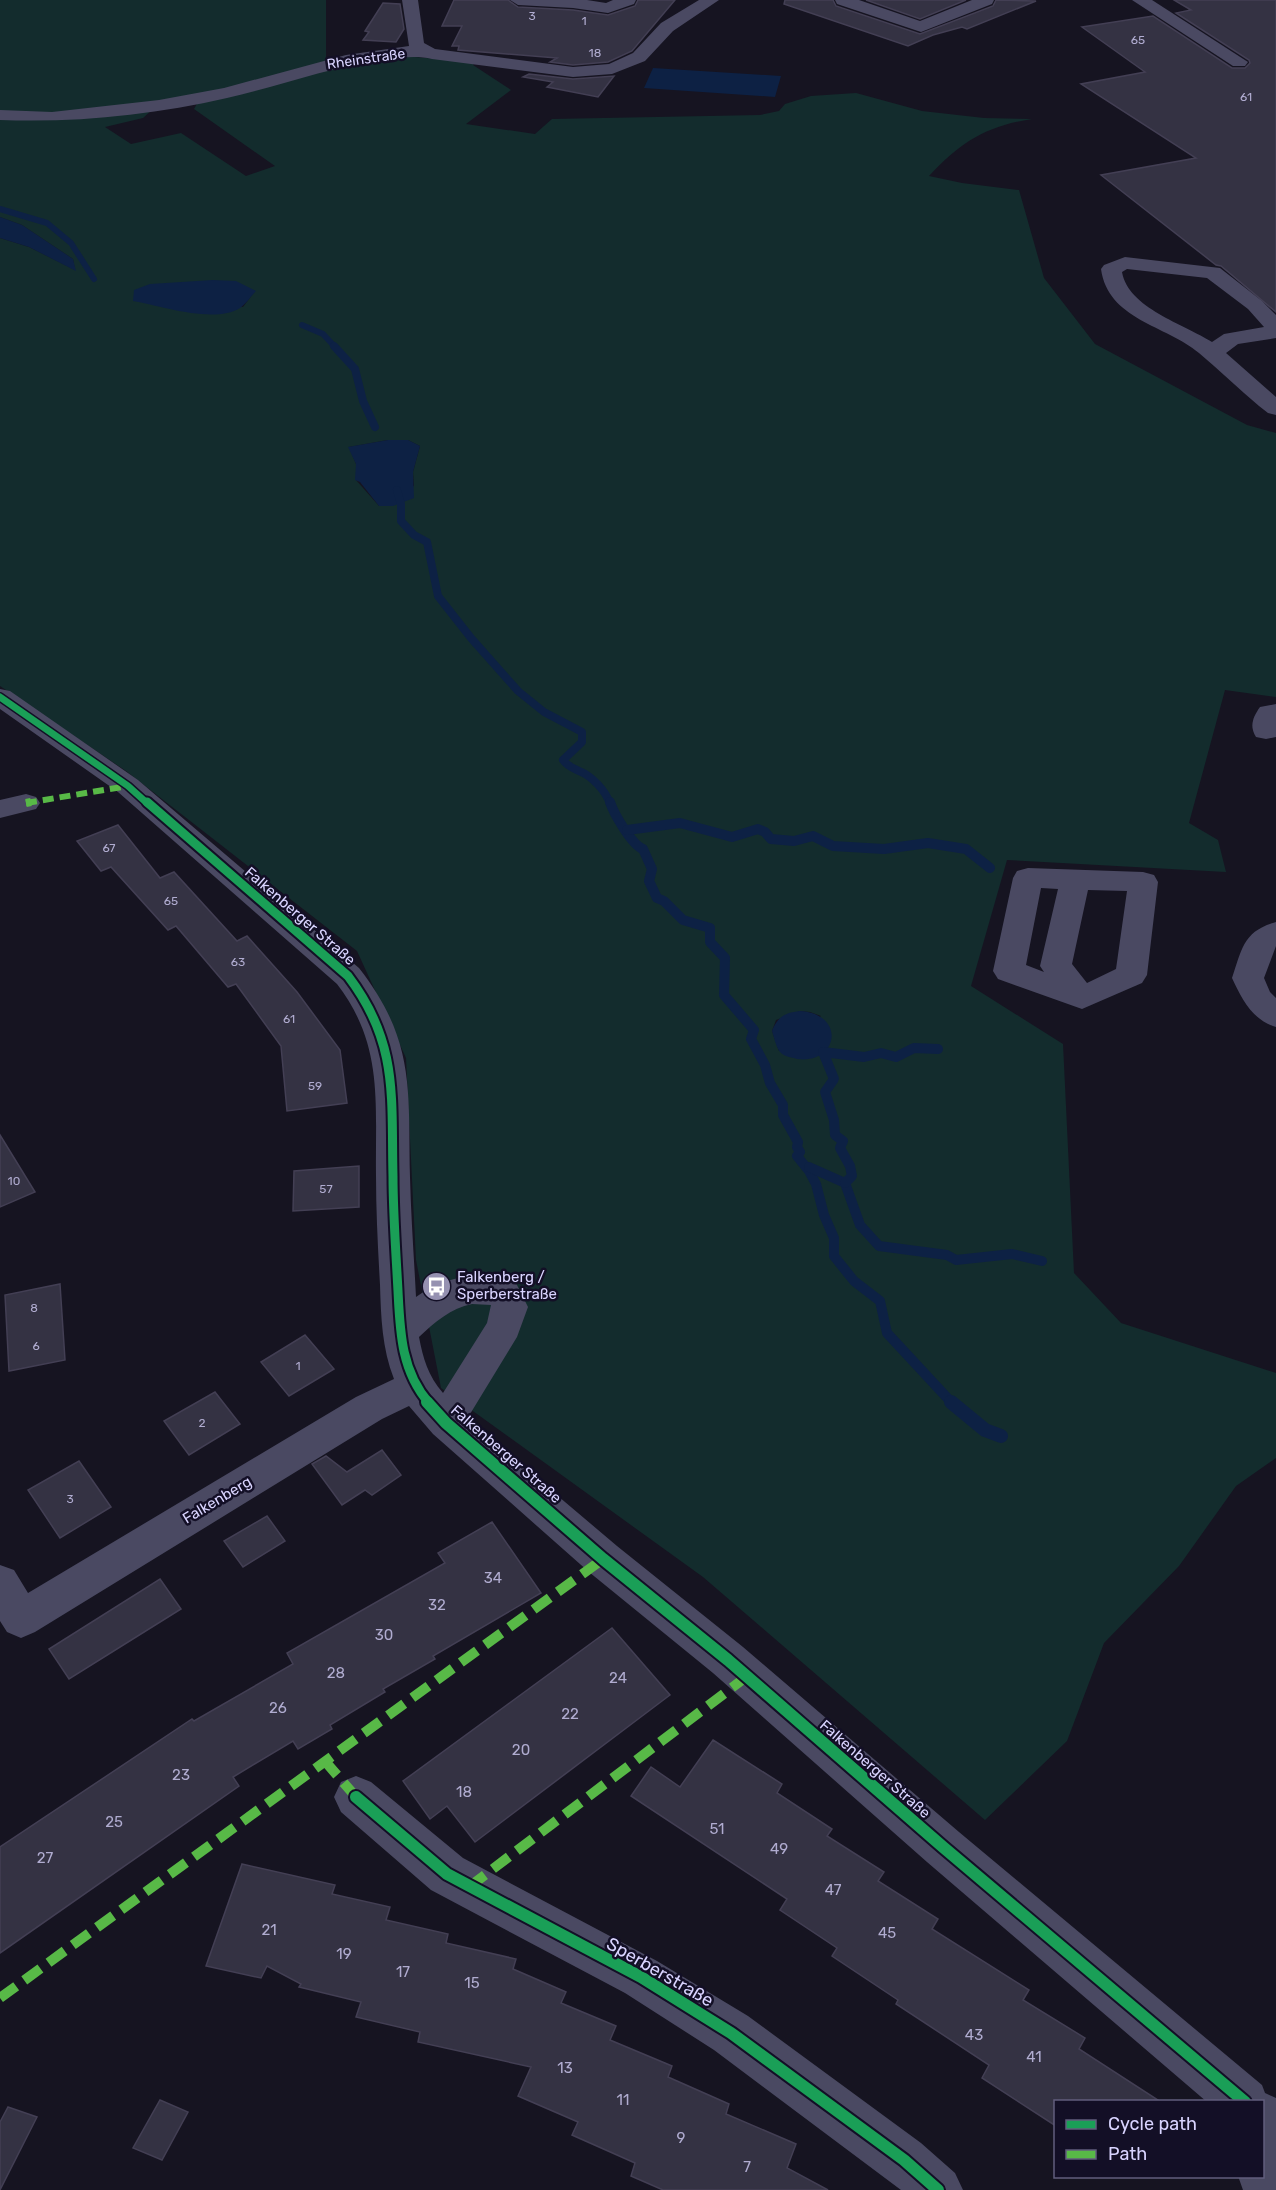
<svg xmlns="http://www.w3.org/2000/svg" width="1276" height="2190" font-family="Rubik,sans-serif">
  <style>
    .green { fill: #132c2d; fill-rule: evenodd }
    .water { fill: #0d2144 }
    .lines { fill: none; stroke-linecap: round; stroke-linejoin: round }
    .stream-far3 { stroke: #0d2144; stroke-width: 6 }
    .stream-far2 { stroke: #0d2144; stroke-width: 8 }
    .stream-far1 { stroke: #0d2144; stroke-width: 10 }
    .stream { stroke: #0d2144; stroke-width: 14 }
    .building { fill: #343243; stroke: #433f54; stroke-width: 1.5 }
    .minor { fill: #4a4962; fill-rule: evenodd }
    .quiet-far2 { stroke: #58b947; stroke-width: 6; stroke-dasharray: 11 6; stroke-linecap: butt }
    .quiet-far1 { stroke: #58b947; stroke-width: 8; stroke-dasharray: 15 8; stroke-linecap: butt }
    .quiet { stroke: #58b947; stroke-width: 10; stroke-dasharray: 20 10; stroke-linecap: butt }
    .cycleway-far2-casing { stroke: #130f26; stroke-width: 10 }
    .cycleway-far1-casing { stroke: #130f26; stroke-width: 13 }
    .cycleway-casing { stroke: #130f26; stroke-width: 16 }
    .cycleway-far2 { stroke: #1a9f57; stroke-width: 7 }
    .cycleway-far1 { stroke: #1a9f57; stroke-width: 9 }
    .cycleway { stroke: #1a9f57; stroke-width: 12 }
    .labels { text-anchor: middle; dominant-baseline: central; stroke-width: 5; stroke-linejoin: round; paint-order: stroke }
    .number-label { font-size: 12px; fill: #b0acd0 }
    .far-street-label { font-size: 14px; fill: #d9d4ff; stroke: #130f26 }
    .street-label { font-size: 15px; fill: #d9d4ff; stroke: #130f26 }
    .poi-label { font-size: 15px; fill: #d9d4ff; stroke: #130f26; text-anchor: start }
    .near-number-label { font-size: 15px; fill: #b0acd0 }
    .near-street-label { font-size: 18px; fill: #d9d4ff; stroke: #130f26 }
  </style>
  <rect width="100%" height="100%" fill="#161421"/>
  <!-- green -->
  <path class="green" d="M 0,0 L 326,0 L 326,62 L 153,109 L 143,118 L 105,127 L 131,144 L 181,133 L 246,176 L 275,166 L 194,109 L 198,102 L 346,62 L 403,56 L 475,62 L 473,65 L 511,90 L 466,124 L 535,134 L 552,119 L 760,115 L 779,111 L 785,104 L 811,96 L 856,93 L 922,111 L 984,118 L 1032,119 C 986,126 961,142 929,176 L 962,183 L 1019,190 L 1044,278 L 1095,344 L 1247,425 L 1276,433 L 1276,697 L 1225,690 L 1189,823 L 1218,840 L 1226,872 L 1007,860 L 971,986 L 1063,1044 L 1074,1273 L 1121,1323 L 1276,1373 L 1276,1458 L 1236,1486 L 1179,1566 L 1104,1643 L 1067,1741 L 985,1820 L 703,1577 L 441,1388 L 416,1260 L 406,1058 L 357,951 L 126,771 L 0,686 L 0,238 L 29,247 L 75,270 L 73,259 L 22,225 L 0,217 ZM 150,284 L 255,291 L 243,307 ZM 388,440 L 408,440 L 420,446 L 413,472 L 414,486 L 379,506 L 356,480 L 356,464 L 349,447 ZM 800,1011 L 810,1012 L 821,1016 L 779,1051 L 772,1031 L 776,1020 Z"/>
  <!-- water -->
  <g class="water">
    <path d="M 653,68 L 781,76 L 775,97 L 644,88 Z"/>
    <path d="M 0,217 L 22,225 L 73,259 L 76,271 L 29,247 L 0,238 Z"/>
    <path d="M 213,280 L 236,281 L 256,291 C 251,296 246,304 240,308 C 214,324 162,306 133,301 L 134,290 L 150,284 Z"/>
    <path d="M 388,440 L 408,440 L 420,446 L 413,472 L 414,498 L 393,506 L 379,506 L 360,482 L 355,480 L 356,464 L 348,447 Z"/>
    <path d="M 800,1011 C 847,1014 838,1065 797,1059 C 791,1057 785,1057 780,1052 C 776,1047 774,1037 772,1031 C 778,1016 785,1013 800,1011 Z"/>
  </g>
  <g class="lines">
    <!-- stream-far3 -->
    <g class="stream-far3">
      <path d="M 0,209 L 47,223 L 71,243 L 94,279"/>
      <path d="M 302,325 L 323,334 L 336,348"/>
    </g>
    <!-- stream-far2 -->
    <g class="stream-far2">
      <path d="M 334,346 L 355,369 L 363,401 L 375,427"/>
      <path d="M 397,490 L 401,504 L 401,521 L 414,535 L 427,542 L 438,596 L 471,638 L 518,691 L 544,712 L 582,732 L 582,742 L 563,760 C 568,767 572,767 579,771 C 592,776 606,791 610,804"/>
    </g>
    <!-- stream-far1 -->
    <g class="stream-far1">
      <path d="M 610,802 C 614,814 632,845 643,849 L 652,869 L 649,881 L 657,898 L 664,901 L 683,920 L 710,928 L 710,942 L 725,958 L 724,995 L 754,1030 L 751,1039 L 765,1065 L 770,1083 L 783,1105 L 783,1115 L 798,1142 L 797,1147 L 800,1152 L 797,1156 L 809,1171 L 816,1184 L 824,1215 L 834,1238 L 834,1256 L 854,1281 L 880,1301 L 887,1333 L 952,1403"/>
      <path d="M 627,830 L 680,823 L 732,837 L 758,829 L 765,832 L 771,839 L 794,841 L 813,836 L 833,846 L 884,849 L 928,843 L 966,849 L 990,868"/>
      <path d="M 809,1167 L 845,1183 L 860,1225 L 879,1246 L 947,1255 L 956,1260 L 1012,1254 L 1042,1261"/>
      <path d="M 845,1183 L 852,1176 L 850,1166 L 840,1148 L 843,1141 L 835,1135 L 834,1120 L 825,1092 L 834,1079 L 823,1052 L 864,1057 L 881,1053 L 896,1057 L 914,1048 L 938,1049"/>
    </g>
    <!-- stream -->
    <path class="stream" d="M 951,1402 L 985,1430 L 1001,1436"/>
  </g>
  <!-- building -->
  <g class="building">
    <path d="M 454,0 L 508,0 L 518,7 L 573,10 L 608,15 L 635,6 L 638,0 L 675,0 L 632,51 L 608,62 L 573,65 L 550,62 L 557,58 L 458,50 L 459,46 L 452,46 L 462,26 L 442,26 Z"/>
    <path d="M 785,0 L 833,0 L 836,6 L 920,34 L 993,6 L 996,0 L 1036,1 L 967,29 L 962,27 L 933,35 L 908,46 L 784,4 Z"/>
    <path d="M 866,0 L 966,0 L 920,19 Z"/>
    <path d="M 1174,0 L 1276,0 L 1276,312 L 1221,266 L 1216,265 L 1101,175 L 1196,158 L 1081,84 L 1145,72 L 1082,27 L 1153,16 L 1232,68 L 1245,68 L 1250,63 L 1249,60 L 1176,13 L 1191,10 Z"/>
    <path d="M 383,3 L 400,4 L 404,29 L 396,42 L 363,40 L 369,32 L 365,31 Z"/>
    <path d="M 529,74 L 573,79 L 614,76 L 598,97 L 547,87 L 553,82 L 523,77 Z"/>
    <path d="M 118,825 L 160,878 L 174,872 L 237,941 L 247,936 L 297,992 L 340,1050 L 347,1103 L 287,1111 L 281,1046 L 236,984 L 228,987 L 176,926 L 168,930 L 111,867 L 101,871 L 77,841 Z"/>
    <path d="M 0,1135 L 35,1192 L 0,1207 Z"/>
    <path d="M 359,1166 L 359,1207 L 293,1211 L 294,1171 Z"/>
    <path d="M 60,1284 L 65,1360 L 9,1371 L 5,1295 Z"/>
    <path d="M 305,1335 L 334,1369 L 289,1396 L 261,1362 Z"/>
    <path d="M 215,1392 L 240,1424 L 189,1455 L 164,1421 Z"/>
    <path d="M 382,1450 L 401,1475 L 372,1495 L 365,1490 L 342,1505 L 312,1464 L 326,1456 L 347,1472 Z"/>
    <path d="M 79,1461 L 111,1507 L 60,1538 L 28,1490 Z"/>
    <path d="M 267,1516 L 285,1541 L 243,1567 L 224,1541 Z"/>
    <path d="M 492,1522 L 541,1593 L 433,1656 L 435,1659 L 383,1689 L 385,1692 L 330,1725 L 332,1729 L 298,1749 L 293,1741 L 233,1777 L 239,1786 L 0,1953 L 0,1847 L 192,1719 L 194,1721 L 293,1664 L 287,1653 L 445,1563 L 438,1553 Z"/>
    <path d="M 160,1579 L 181,1609 L 69,1679 L 49,1649 Z"/>
    <path d="M 612,1628 L 670,1695 L 475,1842 L 447,1806 L 430,1819 L 403,1781 Z"/>
    <path d="M 713,1740 L 782,1784 L 777,1793 L 832,1829 L 827,1836 L 884,1872 L 878,1881 L 938,1919 L 932,1929 L 1029,1990 L 1023,2000 L 1085,2038 L 1079,2049 L 1161,2102 L 1056,2102 L 1056,2126 L 982,2078 L 989,2065 L 896,2004 L 898,2000 L 832,1956 L 837,1948 L 780,1910 L 787,1899 L 631,1796 L 651,1767 L 680,1787 Z"/>
    <path d="M 242,1864 L 335,1885 L 332,1894 L 390,1907 L 386,1920 L 448,1934 L 446,1943 L 516,1959 L 513,1969 L 566,1992 L 561,2003 L 616,2026 L 610,2040 L 672,2066 L 668,2077 L 729,2104 L 726,2114 L 796,2144 L 787,2168 L 828,2190 L 663,2190 L 631,2176 L 635,2163 L 572,2135 L 578,2122 L 518,2096 L 531,2067 L 418,2042 L 420,2032 L 356,2017 L 361,2002 L 299,1987 L 301,1984 L 267,1966 L 261,1978 L 206,1966 Z"/>
    <path d="M 160,2100 L 188,2112 L 162,2160 L 133,2148 Z"/>
    <path d="M 8,2107 L 37,2117 L 0,2190 L 0,2122 Z"/>
  </g>
  <g class="lines">
    <!-- minor -->
    <g class="minor">
      <path d="M 402,0 L 418,0 L 424,43 L 435,49 L 573,67 L 609,64 L 633,53 L 661,23 L 699,0 L 719,0 L 673,31 L 645,61 L 612,74 L 573,77 L 432,59 C 415,55 400,58 383,60 C 329,67 280,86 227,98 C 153,115 76,123 0,120 L 0,110 L 52,112 L 159,100 L 224,88 L 346,55 L 409,46 Z"/>
      <path d="M 510,0 L 587,0 L 606,3 L 613,0 L 636,0 L 634,4 L 608,13 L 573,8 L 518,5 Z"/>
      <path d="M 835,0 L 859,0 L 920,21 L 972,0 L 994,0 L 992,4 L 921,32 L 837,4 Z"/>
      <path d="M 1132,0 L 1152,0 L 1248,62 L 1245,66 L 1233,66 Z"/>
      <path d="M 1125,257 L 1220,268 L 1262,301 L 1276,315 L 1276,338 L 1238,344 L 1226,353 L 1276,397 L 1276,415 L 1268,413 L 1259,406 C 1239,389 1219,370 1199,353 C 1166,325 1108,320 1101,269 L 1104,265 ZM 1127,269 L 1207,278 L 1248,309 L 1264,327 L 1224,334 L 1212,342 C 1184,324 1128,308 1122,272 Z"/>
      <path d="M 0,689 L 10,691 L 138,780 L 359,968 C 416,1041 408,1091 410,1177 C 411,1217 414,1257 416,1297 C 447,1275 481,1271 516,1283 L 528,1307 L 517,1337 L 467,1419 L 617,1546 L 743,1647 L 959,1832 L 1262,2085 L 1265,2093 L 1276,2098 L 1276,2190 L 1243,2190 L 1238,2176 L 1262,2176 L 1262,2102 L 1207,2102 L 927,1862 L 713,1673 L 589,1572 L 433,1434 L 409,1406 L 382,1419 L 35,1632 L 21,1638 L 7,1632 L 0,1621 L 0,1565 L 14,1570 L 28,1593 L 356,1397 L 394,1379 C 382,1348 381,1318 380,1285 C 378,1249 376,1212 376,1176 C 375,1103 384,1045 337,984 L 118,792 L 0,709 ZM 472,1304 L 491,1305 L 487,1323 L 443,1393 C 428,1376 423,1358 419,1337 C 435,1322 451,1308 472,1304 Z"/>
      <path d="M 1276,704 L 1276,737 L 1266,739 L 1256,737 C 1249,726 1253,717 1260,707 Z"/>
      <path d="M 26,794 L 36,797 L 40,803 L 36,809 L 0,818 L 0,800 Z"/>
      <path d="M 1028,868 L 1143,872 L 1154,875 L 1158,882 L 1147,975 L 1142,983 L 1082,1009 L 998,979 L 993,971 L 1013,878 L 1017,871 ZM 1041,888 L 1058,889 L 1040,966 L 1044,972 L 1026,965 ZM 1088,890 L 1127,891 L 1116,969 L 1087,983 L 1072,964 Z"/>
      <path d="M 1276,922 L 1276,946 L 1264,978 L 1270,992 L 1276,998 L 1276,1027 C 1252,1020 1242,999 1232,978 C 1242,949 1243,931 1276,922 Z"/>
      <path d="M 356,1776 L 371,1782 L 463,1858 L 657,1961 L 748,2016 L 921,2143 L 955,2173 L 963,2190 L 901,2190 L 714,2050 L 625,1993 L 431,1890 L 341,1812 L 334,1797 L 341,1782 Z"/>
    </g>
    <!-- quiet-far2 -->
    <path class="quiet-far2" d="M 26,803 L 128,786"/>
    <!-- quiet-far1 -->
    <path class="quiet-far1" d="M 26,803 L 31,802"/>
    <!-- quiet -->
    <g class="quiet">
      <path d="M 324,1760 L 356,1797"/>
      <path d="M 469,1887 L 746,1677"/>
      <path d="M 0,1998 L 603,1559"/>
    </g>
    <defs>
      <path id="cycleway-far2" d="M 0,697 L 128,786 L 148,804"/>
      <path id="cycleway-far1" d="M 147,802 L 348,976 C 399,1043 391,1097 393,1176 C 393,1214 396,1253 398,1291 C 400,1331 401,1371 429,1403"/>
      <g id="cycleway">
        <path d="M 427,1402 L 446,1423 L 603,1559 L 728,1660 L 943,1847 L 1245,2102"/>
        <path d="M 356,1797 L 447,1874 L 641,1977 L 731,2033 L 904,2160 L 938,2190"/>
      </g>
    </defs>
    <!-- cycleway-far2 casing -->
    <use href="#cycleway-far2" class="cycleway-far2-casing"/>
    <!-- cycleway-far1 casing -->
    <use href="#cycleway-far1" class="cycleway-far1-casing"/>
    <!-- cycleway casing -->
    <use href="#cycleway" class="cycleway-casing"/>
    <!-- cycleway-far2 -->
    <use href="#cycleway-far2" class="cycleway-far2"/>
    <!-- cycleway-far1 -->
    <use href="#cycleway-far1" class="cycleway-far1"/>
    <!-- cycleway -->
    <use href="#cycleway" class="cycleway"/>
  </g>
  <!-- icons -->
  <defs>
    <symbol id="bus-disc" viewBox="-11 -11 22 22"><circle r="9.5" fill="#9591b1" stroke="#130f26"/><path d="M-5-6H5V4H4V6H2V4H-2V6H-4V4H-5ZM-3.5-4V0h7V-4ZM-3.5 1.2v1.5H-2V1.2ZM2 1.2v1.5H3.5V1.2Z" fill="#fff"/></symbol>
  </defs>
  <g fill-rule="evenodd">
    <use href="#bus-disc" x="420" y="1270" width="33" height="33"/>
  </g>
  <g class="labels">
    <!-- number labels -->
    <g class="number-label">
      <text x="532" y="16">3</text>
      <text x="584" y="21">1</text>
      <text x="1138" y="40">65</text>
      <text x="595" y="53">18</text>
      <text x="1246" y="97">61</text>
      <text x="109" y="848">67</text>
      <text x="171" y="901">65</text>
      <text x="238" y="962">63</text>
      <text x="289" y="1019">61</text>
      <text x="315" y="1086">59</text>
      <text x="14" y="1181">10</text>
      <text x="326" y="1189">57</text>
      <text x="34" y="1308">8</text>
      <text x="36" y="1346">6</text>
      <text x="298" y="1366">1</text>
      <text x="202" y="1423">2</text>
      <text x="70" y="1499">3</text>
    </g>
    <!-- far-street labels -->
    <g class="far-street-label">
      <text transform="translate(366 59) rotate(-8)">Rheinstraße</text>
    </g>
    <!-- street labels -->
    <g class="street-label">
      <text transform="translate(300 916) rotate(41)">Falkenberger Straße</text>
      <text transform="translate(506 1454) rotate(41)">Falkenberger Straße</text>
      <text transform="translate(217 1500) rotate(-31)">Falkenberg</text>
      <text transform="translate(875 1769) rotate(41)">Falkenberger Straße</text>
    </g>
    <!-- poi labels -->
    <g class="poi-label">
      <text x="457" y="1277">Falkenberg /<tspan x="457" dy="17">Sperberstraße</tspan></text>
    </g>
    <!-- near-number labels -->
    <g class="near-number-label">
      <text x="493" y="1578">34</text>
      <text x="437" y="1605">32</text>
      <text x="384" y="1635">30</text>
      <text x="336" y="1673">28</text>
      <text x="618" y="1678">24</text>
      <text x="278" y="1708">26</text>
      <text x="570" y="1714">22</text>
      <text x="521" y="1750">20</text>
      <text x="181" y="1775">23</text>
      <text x="464" y="1792">18</text>
      <text x="114" y="1822">25</text>
      <text x="717" y="1829">51</text>
      <text x="779" y="1849">49</text>
      <text x="45" y="1858">27</text>
      <text x="833" y="1890">47</text>
      <text x="269" y="1930">21</text>
      <text x="887" y="1933">45</text>
      <text x="344" y="1954">19</text>
      <text x="403" y="1972">17</text>
      <text x="472" y="1983">15</text>
      <text x="974" y="2035">43</text>
      <text x="1034" y="2057">41</text>
      <text x="565" y="2068">13</text>
      <text x="623" y="2100">11</text>
      <text x="681" y="2138">9</text>
      <text x="747" y="2167">7</text>
    </g>
    <!-- near-street labels -->
    <g class="near-street-label">
      <text transform="translate(660 1972) rotate(30)">Sperberstraße</text>
    </g>
  </g>
  <!-- legend -->
  <rect x="1054" y="2100" width="210" height="78" fill="#130f26" stroke="#625e7d" stroke-width="1.5"/>
  <rect x="1066" y="2120" width="30" height="9" fill="#1a9f57" stroke="#625e7d" stroke-width="1.5"/>
  <text x="1108" y="2130" font-size="18" fill="#d9d4ff">Cycle path</text>
  <rect x="1066" y="2150" width="30" height="9" fill="#58b947" stroke="#625e7d" stroke-width="1.5"/>
  <text x="1108" y="2160" font-size="18" fill="#d9d4ff">Path</text>
</svg>
